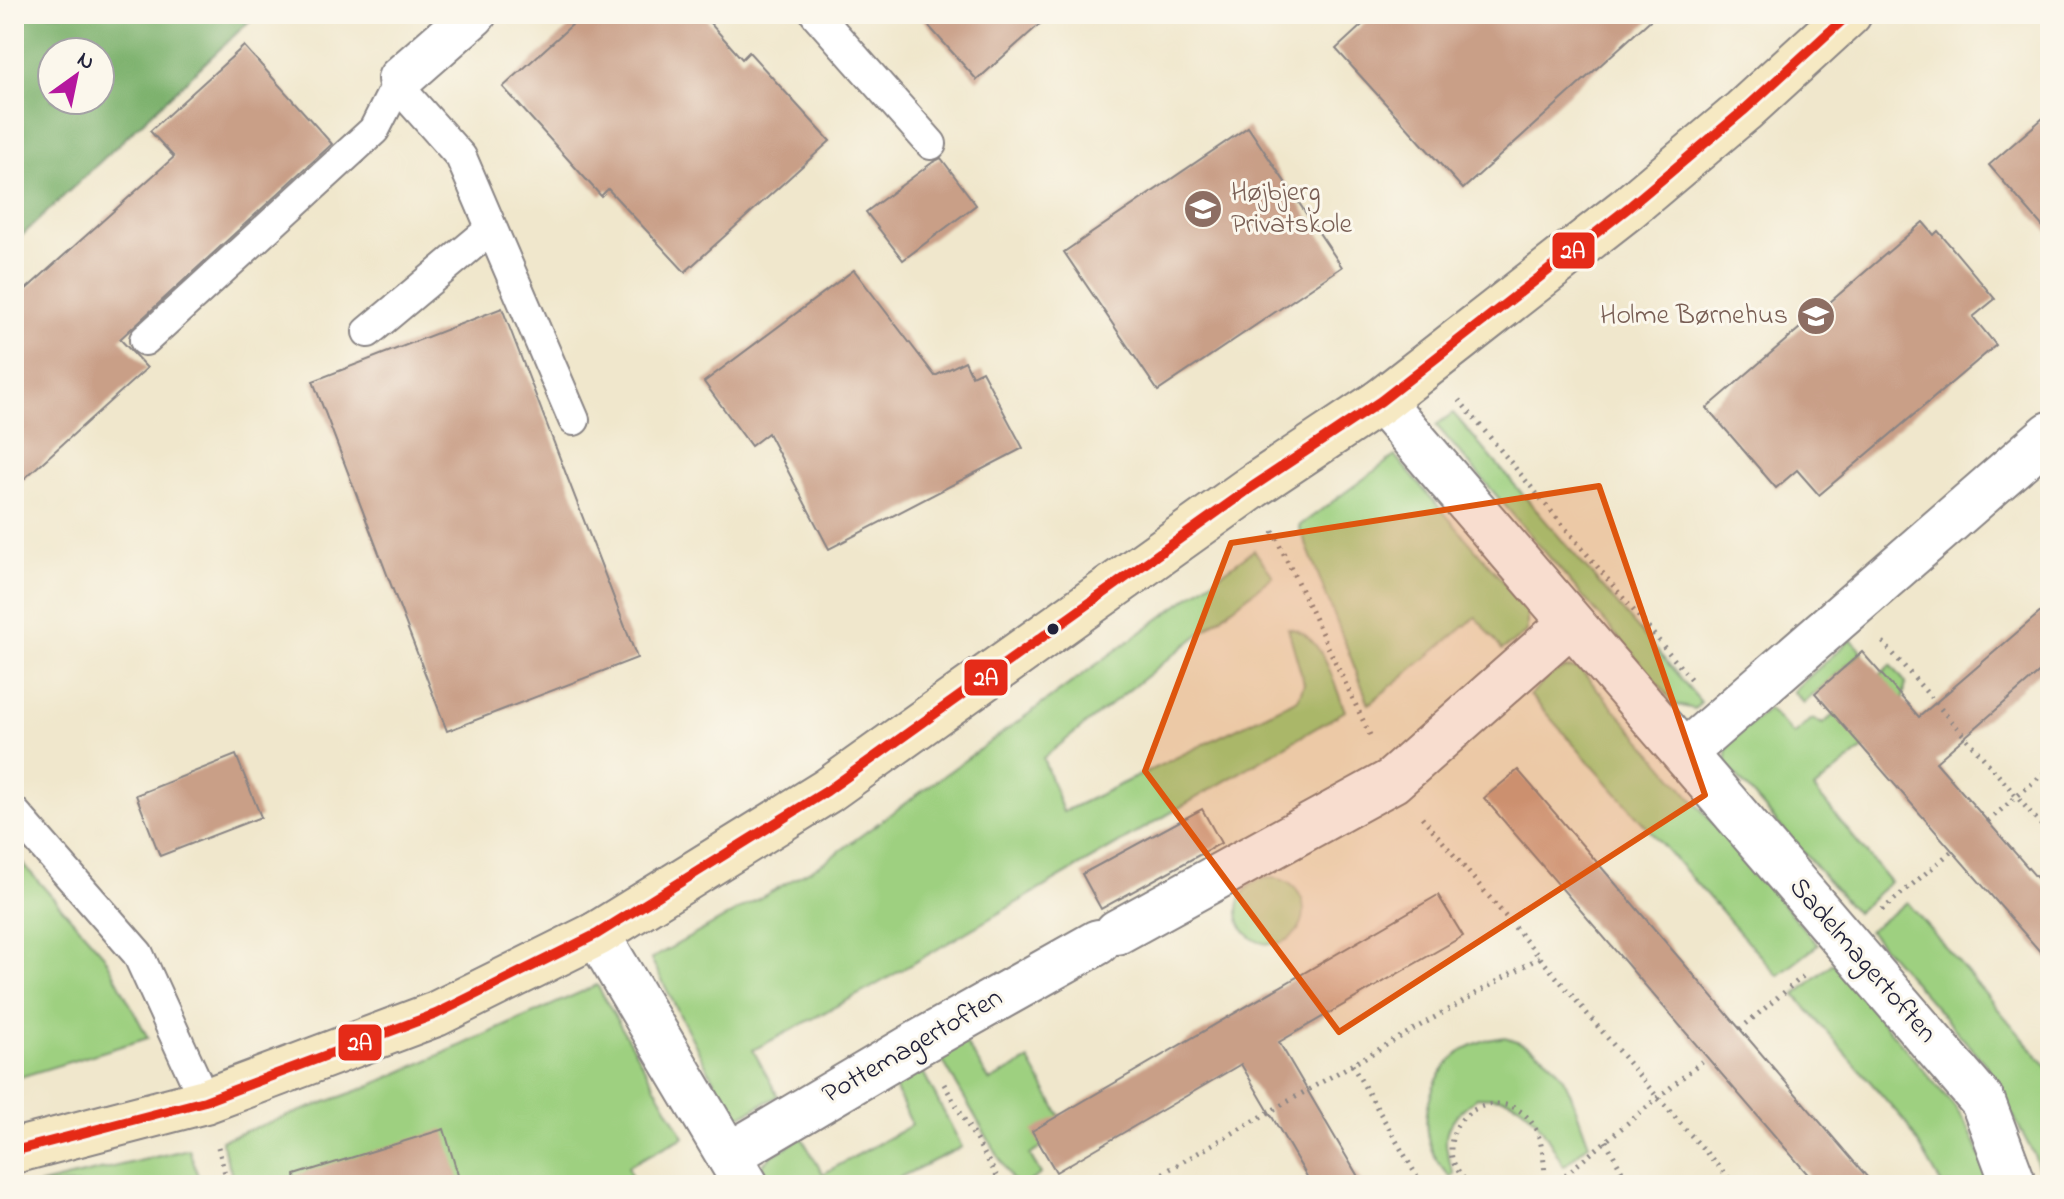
<svg xmlns="http://www.w3.org/2000/svg" width="2064" height="1199" font-family="'Indie Flower',sans-serif">
  <style>
    .green { fill: #9ed080; stroke: #60795e; stroke-width: 2 }
    .forest { fill: #7eb26e; stroke: #506a54; stroke-width: 2; fill-rule: evenodd }
    .building { fill: #c99f87 }
    .lines { fill: none; stroke-linecap: round; stroke-linejoin: round }
    .lane-casing { stroke: #898484; stroke-width: 34 }
    .street-casing { stroke: #898484; stroke-width: 48 }
    .secondary-casing { stroke: #898484; stroke-width: 48 }
    .path { stroke: #898484; stroke-width: 5; stroke-dasharray: 2 6; stroke-linecap: butt }
    .lane { stroke: #fff; stroke-width: 30 }
    .street { stroke: #fff; stroke-width: 44 }
    .secondary { stroke: #f6e9c3; stroke-width: 44 }
    .bus-1-casing { stroke: #fbf7ec; stroke-width: 16 }
    .bus-1 { stroke: #e52b18; stroke-width: 10 }
    .marked { fill: #de560e; fill-opacity: 0.2; stroke: #de560e; stroke-width: 6; stroke-linejoin: round }
    .bus-dot { fill: #22223b; stroke: #fbf7ec; stroke-width: 3 }
    .labels { text-anchor: middle; dominant-baseline: central; stroke-width: 6; stroke-linejoin: round; paint-order: stroke }
    .education-label { font-size: 28px; fill: #785e54; stroke: #fbf7ec; text-anchor: start }
    .street-label { font-size: 28px; fill: #22223b; stroke: #fbf7ec }
    .line-badge { stroke: #fbf7ec; stroke-width: 3 }
    .badge-label { font-size: 22px; text-anchor: middle; font-weight: bold; fill: #fff }
  </style>
  <rect width="100%" height="100%" fill="#fbf7ec"/>
  <filter id="ink" filterUnits="userSpaceOnUse"><feTurbulence type="fractalNoise" baseFrequency=".0125" numOctaves="2"/><feDisplacementMap in="SourceGraphic" scale="16" xChannelSelector="R" yChannelSelector="G"/><feConvolveMatrix kernelMatrix="1 2 1 2 8 2 1 2 1" color-interpolation-filters="sRGB"/></filter>
  <filter id="wash" filterUnits="userSpaceOnUse"><feTurbulence type="fractalNoise" baseFrequency=".006" numOctaves="4" result="noise"/><feDisplacementMap in="SourceGraphic" scale="32" xChannelSelector="R" yChannelSelector="G"/><feGaussianBlur stdDeviation="1.8" result="paint"/><feColorMatrix in="noise" values="0 0 0 0 0 0 0 0 0 0 0 0 0 0 0 0 0 1.4 0 .05"/><feComposite in="paint" operator="in"/></filter>
  <g filter="url(#wash)">
    <rect width="100%" height="100%" fill="#f0e7cc"/>
    <!-- green -->
    <g class="green">
      <path d="M 1453,413 L 1701,702 L 1695,709 L 1676,705 L 1436,425 Z"/>
      <path d="M 1395,456 L 1527,609 L 1527,632 L 1502,650 L 1476,617 L 1369,704 L 1299,526 Z"/>
      <path d="M 1254,550 L 1273,576 L 1043,758 L 1063,812 L 1298,699 L 1304,684 L 1288,628 C 1323,633 1333,682 1345,711 L 869,989 L 753,1050 L 778,1096 L 734,1120 L 651,959 L 826,861 Z"/>
      <path d="M 1851,639 L 1862,652 L 1804,703 L 1793,691 Z"/>
      <path d="M 1891,665 L 1906,683 L 1899,720 L 1814,789 L 1890,882 L 1856,913 L 1726,764 L 1728,743 L 1768,709 L 1794,735 L 1812,719 L 1823,724 Z"/>
      <path d="M 1565,668 L 1580,669 L 1818,945 L 1778,976 L 1530,695 L 1552,674 Z"/>
      <path d="M 14,854 L 104,955 L 148,1038 L 14,1079 Z"/>
      <circle cx="1271" cy="911" r="33"/>
      <path d="M 1907,902 L 2050,1070 L 2050,1185 L 2045,1185 L 2034,1155 L 1986,1065 L 1869,931 Z"/>
      <path d="M 1833,963 L 1954,1106 L 1969,1129 L 1993,1185 L 1942,1185 L 1907,1124 L 1795,995 Z"/>
      <path d="M 597,985 L 684,1137 L 628,1166 L 634,1185 L 235,1185 L 221,1140 L 365,1088 Z"/>
      <path d="M 1505,1037 C 1569,1057 1567,1089 1589,1144 L 1564,1166 C 1549,1142 1534,1104 1502,1098 C 1494,1097 1485,1098 1477,1097 C 1444,1124 1439,1134 1454,1174 L 1450,1177 C 1444,1169 1436,1160 1432,1151 C 1415,1111 1438,1056 1480,1042 C 1487,1039 1497,1039 1505,1037 Z"/>
      <path d="M 965,1042 L 990,1081 L 1029,1060 L 1060,1116 L 1042,1147 L 1030,1155 L 1041,1174 L 1024,1185 L 1015,1185 L 940,1056 Z"/>
      <path d="M 921,1068 L 962,1147 L 884,1185 L 769,1185 L 762,1165 L 771,1156 L 802,1138 L 823,1174 L 912,1125 L 893,1083 Z"/>
      <path d="M 189,1149 L 201,1185 L 37,1185 Z"/>
    </g>
    <!-- forest -->
    <path class="forest" d="M 14,14 L 257,14 L 14,243 ZM 52,52 L 100,52 L 100,100 L 52,100 Z"/>
    <g id="blocks">
      <!-- building -->
      <g class="building">
        <path d="M 584,14 L 702,14 L 742,59 L 749,52 L 830,141 L 685,272 L 608,189 L 601,196 L 503,87 Z"/>
        <path d="M 918,14 L 1051,14 L 977,80 Z"/>
        <path d="M 1374,14 L 1657,14 L 1463,189 L 1336,49 Z"/>
        <path d="M 244,46 L 332,144 L 120,339 L 147,368 L 14,488 L 14,300 L 174,157 L 150,131 Z"/>
        <path d="M 2050,112 L 2050,235 L 1989,165 Z"/>
        <path d="M 1248,127 L 1342,267 L 1158,391 L 1064,252 Z"/>
        <path d="M 941,158 L 976,205 L 903,260 L 866,212 L 933,162 Z"/>
        <path d="M 1923,222 L 1934,235 L 1938,231 L 1995,299 L 1973,317 L 1996,345 L 1819,495 L 1797,470 L 1776,488 L 1707,408 Z"/>
        <path d="M 854,270 L 935,376 L 965,361 L 972,376 L 982,371 L 1023,448 L 829,549 L 768,433 L 751,446 L 704,382 Z"/>
        <path d="M 502,308 L 637,658 L 447,731 L 313,381 Z"/>
        <path d="M 2050,604 L 2050,663 L 1936,762 L 2050,893 L 2050,963 L 1815,693 L 1862,652 L 1919,717 Z"/>
        <path d="M 236,755 L 261,817 L 160,856 L 136,795 Z"/>
        <path d="M 1518,770 L 1740,1029 L 1874,1185 L 1817,1185 L 1484,798 Z"/>
        <path d="M 1202,809 L 1221,843 L 1101,909 L 1082,874 Z"/>
        <path d="M 1438,895 L 1463,936 L 1279,1042 L 1363,1185 L 1312,1185 L 1241,1064 L 1056,1172 L 1032,1131 Z"/>
        <path d="M 444,1129 L 461,1185 L 296,1185 L 295,1175 Z"/>
      </g>
    </g>
  </g>
  <g filter="url(#ink)">
    <use href="#blocks" fill-opacity="0" stroke="#898484" stroke-width="2"/>
    <g class="lines">
      <defs>
        <g id="lane">
          <path d="M 816,14 L 931,144"/>
          <path d="M 397,85 L 461,157 L 574,420"/>
          <path d="M 368,332 L 491,229"/>
          <path d="M 145,340 L 374,130 L 400,79"/>
          <path d="M 14,812 L 138,954 L 205,1101"/>
        </g>
        <g id="street">
          <path d="M 400,79 L 474,14"/>
          <path d="M 1381,401 L 1983,1102 L 2014,1185"/>
          <path d="M 1684,753 L 2050,434"/>
          <path d="M 1117,932 L 1392,781 L 1571,623"/>
          <path d="M 597,934 L 746,1185"/>
          <path d="M 729,1155 L 920,1042 L 1098,942"/>
        </g>
        <path id="secondary" d="M 14,1151 L 205,1101 L 436,1014 L 597,934 L 827,791 L 1252,487 L 1381,401 L 1628,208 L 1743,111 L 1849,14"/>
      </defs>
      <!-- lane casing -->
      <use href="#lane" class="lane-casing"/>
      <!-- street casing -->
      <use href="#street" class="street-casing"/>
      <!-- secondary casing -->
      <use href="#secondary" class="secondary-casing"/>
      <!-- path -->
      <g class="path">
        <path d="M 2047,310 L 2050,313"/>
        <path d="M 1459,400 L 1693,682"/>
        <path d="M 1273,531 L 1370,735"/>
        <path d="M 1883,642 L 2050,835"/>
        <path d="M 1422,817 L 1658,1098 L 1735,1185"/>
        <path d="M 1988,821 L 2050,768"/>
        <path d="M 1882,910 L 1952,851"/>
        <path d="M 1740,1029 L 1807,973"/>
        <path d="M 1352,1065 L 1422,1185"/>
        <path d="M 944,1084 L 1002,1185"/>
        <path d="M 1606,1141 L 1624,1175 L 1635,1185"/>
        <path d="M 218,1147 L 228,1185"/>
        <path d="M 1142,1185 L 1540,957"/>
        <path d="M 1468,1185 C 1463,1177 1454,1167 1452,1158 C 1442,1106 1513,1082 1536,1130 C 1544,1147 1544,1166 1546,1185"/>
        <path d="M 1553,1185 L 1707,1057"/>
      </g>
      <!-- lane -->
      <use href="#lane" class="lane"/>
      <!-- street -->
      <use href="#street" class="street"/>
      <!-- secondary -->
      <use href="#secondary" class="secondary"/>
      <defs>
        <path id="bus-1" d="M 14,1151 L 205,1101 L 436,1014 L 597,934 L 827,791 L 1252,487 L 1381,401 L 1628,208 L 1743,111 L 1849,14"/>
      </defs>
      <!-- bus-1 casing -->
      <use href="#bus-1" class="bus-1-casing"/>
      <!-- bus-1 -->
      <use href="#bus-1" class="bus-1"/>
    </g>
  </g>
  <!-- marked area -->
  <path class="marked" d="M 1599,486 L 1705,795 L 1339,1032 L 1145,771 L 1231,543 Z"/>
  <!-- icons -->
  <defs>
    <symbol id="school-disc" viewBox="-11 -11 22 22"><circle r="9.5" fill="#8d6e63" stroke="#fbf7ec"/><path d="M0-5L7-2L0 1L-7-2ZM-4 1L0 2.5L4 1V4Q0 6-4 4Z" fill="#fff"/></symbol>
  </defs>
  <g fill-rule="evenodd">
    <use href="#school-disc" x="1181" y="187" width="44" height="44"/>
    <use href="#school-disc" x="1794" y="294" width="44" height="44"/>
  </g>
  <!-- markers -->
  <circle class="bus-dot" cx="1053" cy="629" r="7"/>
  <g class="labels">
    <!-- education labels -->
    <g class="education-label">
      <text x="1231" y="193">Højbjerg<tspan x="1231" dy="32">Privatskole</tspan></text>
      <text x="1788" y="316" text-anchor="end">Holme Børnehus</text>
    </g>
    <!-- street labels -->
    <g class="street-label">
      <text transform="translate(1862 961) rotate(49)">Sadelmagertoften</text>
      <text transform="translate(913 1047) rotate(-30)">Pottemagertoften</text>
    </g>
  </g>
  <g class="line-badge">
    <rect x="1551" y="231" width="45" height="39" rx="8" fill="#e52b18"/>
    <rect x="963" y="658" width="46" height="39" rx="8" fill="#e52b18"/>
    <rect x="337" y="1023" width="46" height="39" rx="8" fill="#e52b18"/>
  </g>
  <g class="badge-label">
    <text x="1573" y="258">2A</text>
    <text x="986" y="685">2A</text>
    <text x="360" y="1050">2A</text>
  </g>
  <!-- margin -->
  <rect width="2064" height="1199" fill="none" stroke="#fbf7ec" stroke-width="48"/>
  <!-- north arrow -->
  <g transform="translate(76 76) rotate(33)"><circle r="38" fill="#fbf7ec" stroke="#a4a2a5" stroke-width="2"/>
  <path d="M0-6L14 30L0 20L-14 30Z" fill="#b5179e"/>
  <text y="-12" font-size="22" font-weight="bold" text-anchor="middle" fill="#22223b">N</text>
  </g>
</svg>
